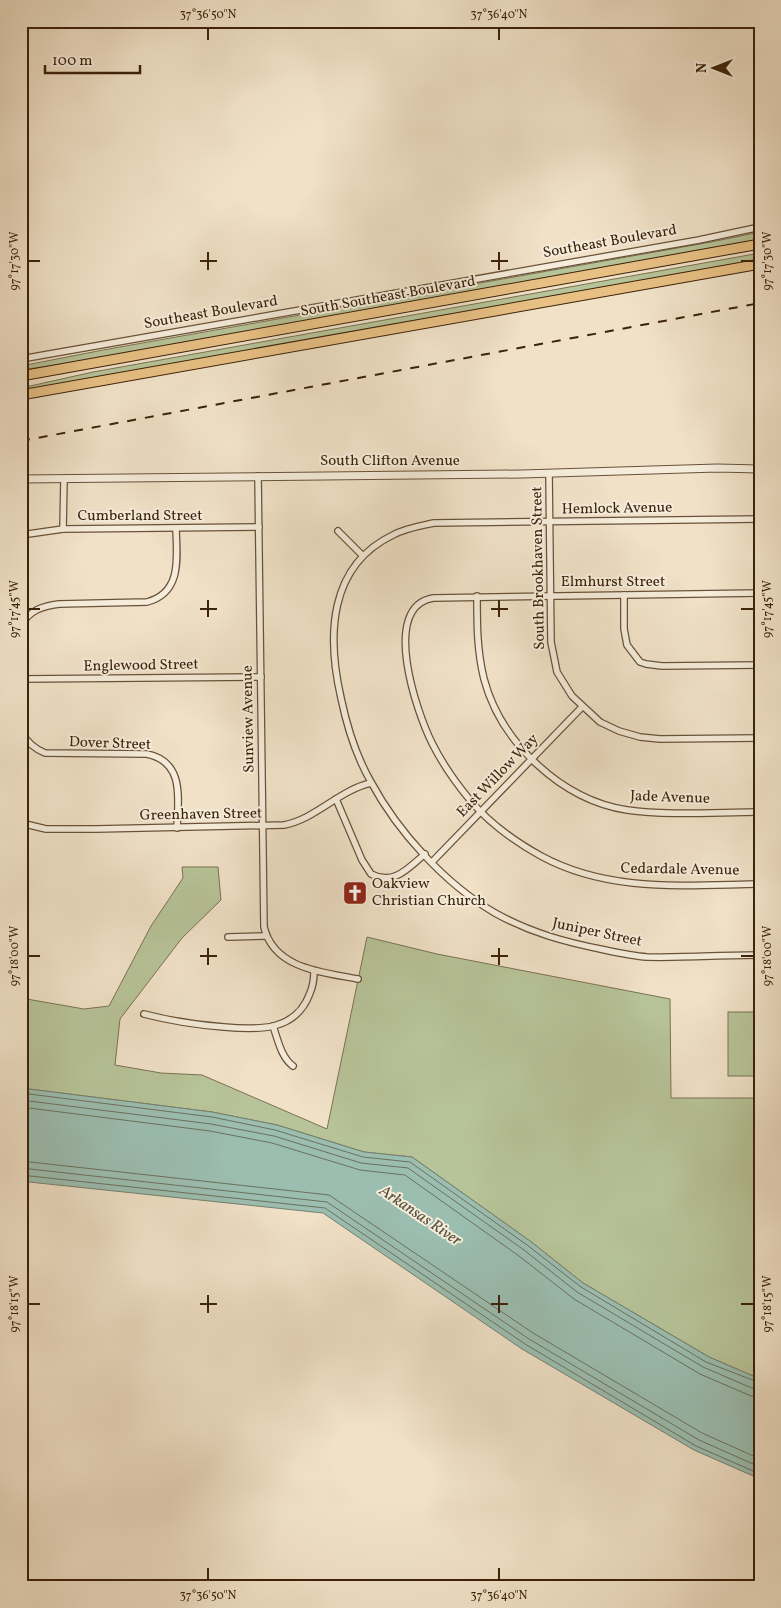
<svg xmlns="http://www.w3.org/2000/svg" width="781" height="1608" font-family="Vollkorn,serif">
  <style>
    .green { fill: #b7c398; stroke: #7a7251 }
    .water { fill: #9bbeb1; stroke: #75806e }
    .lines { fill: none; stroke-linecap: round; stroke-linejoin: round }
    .shore { stroke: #6c705e; stroke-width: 1 }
    .minor-casing { stroke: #695239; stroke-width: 8 }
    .tertiary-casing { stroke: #695239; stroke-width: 9 }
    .primary-casing { stroke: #3c220a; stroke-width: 11 }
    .minor { stroke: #f5ecdb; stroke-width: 5.5 }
    .tertiary { stroke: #f5ecdb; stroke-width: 7 }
    .primary { stroke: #e8c084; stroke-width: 9 }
    .rail { stroke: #3c220a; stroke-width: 2; stroke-dasharray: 9 9; stroke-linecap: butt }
    .ticks { fill: none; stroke: #3c220a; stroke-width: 2 }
    .labels { text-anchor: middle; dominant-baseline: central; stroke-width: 4; stroke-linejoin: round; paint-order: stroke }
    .street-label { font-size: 15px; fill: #3c220a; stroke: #f5ecdb }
    .poi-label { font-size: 15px; fill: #3c220a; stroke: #f5ecdb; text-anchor: start }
    .water-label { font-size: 16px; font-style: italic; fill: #58513c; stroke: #f5ecdb }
    .neatline { fill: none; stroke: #3c220a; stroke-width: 2 }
    .ticks-label { font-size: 12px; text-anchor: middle; fill: #3c220a }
  </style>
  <rect width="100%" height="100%" fill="#f0e1c7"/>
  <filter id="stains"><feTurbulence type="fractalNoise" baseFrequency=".004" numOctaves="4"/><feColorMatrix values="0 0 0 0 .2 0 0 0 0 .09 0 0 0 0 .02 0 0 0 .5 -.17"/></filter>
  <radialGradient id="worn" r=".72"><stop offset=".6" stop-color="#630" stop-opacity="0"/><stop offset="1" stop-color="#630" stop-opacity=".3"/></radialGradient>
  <!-- green -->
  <g class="green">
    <path d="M 760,232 L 760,241 L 75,362 L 21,370 L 21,366 L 103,350 L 711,242 Z"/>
    <path d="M 760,253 L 760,260 L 21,391 L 21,388 L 93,372 Z"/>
    <path d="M 182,867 L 218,867 L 221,900 L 182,938 L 120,1019 L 115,1065 L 161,1073 L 202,1075 L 327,1129 L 367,937 L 437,954 L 670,999 L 671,1098 L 760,1098 L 760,1379 L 709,1357 L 583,1283 L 530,1241 L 412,1157 L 364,1152 L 277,1125 L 212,1112 L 21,1088 L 21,998 L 84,1009 L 109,1006 L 151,926 L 183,878 Z"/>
    <rect x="728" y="1012" width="32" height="64"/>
  </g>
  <!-- water -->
  <path class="water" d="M 21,1088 L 212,1112 L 277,1125 L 364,1152 L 412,1157 L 530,1241 L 583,1283 L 709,1357 L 760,1379 L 760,1479 L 694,1450 L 522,1349 L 323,1213 L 29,1182 L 21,1179 Z"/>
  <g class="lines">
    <!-- shore -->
    <g class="shore">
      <path d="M 21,1093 L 212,1117 L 275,1130 L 363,1157 L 410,1162 L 527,1245 L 581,1287 L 706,1362 L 760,1383"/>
      <path d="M 21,1100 L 211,1124 L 274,1136 L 361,1163 L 408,1168 L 524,1250 L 577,1292 L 703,1367 L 754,1389 L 760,1390"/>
      <path d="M 21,1107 L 210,1131 L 272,1143 L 360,1170 L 405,1175 L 519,1256 L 574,1299 L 700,1374 L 751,1396 L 760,1397"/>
      <path d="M 21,1161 L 329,1195 L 533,1333 L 702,1433 L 760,1459"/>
      <path d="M 21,1168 L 327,1202 L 529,1339 L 699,1440 L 760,1467"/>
      <path d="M 21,1175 L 325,1208 L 525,1344 L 696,1446 L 760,1474"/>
    </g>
    <defs>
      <g id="minor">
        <path d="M 21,359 L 699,240 L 760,227"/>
        <path d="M 549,473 L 551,642 L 557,672 L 572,696 L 600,722 L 619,731 L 640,737 L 660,739 L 760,738"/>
        <path d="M 258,476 L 264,927 C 274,969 322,972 358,979"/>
        <path d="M 760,519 L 434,523 C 420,526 406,528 393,535 C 328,566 327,637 341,698 C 347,727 356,756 371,782 C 398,832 445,884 495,913 C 531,933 565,942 605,950 C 619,953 633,956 647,957 C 684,958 722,955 760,955"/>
        <path d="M 63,529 L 64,479"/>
        <path d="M 338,531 L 363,556"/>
        <path d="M 21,535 L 63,529 L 259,527"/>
        <path d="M 760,593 L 433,598 C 380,607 417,713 432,743 C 442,763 455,782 470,800 C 489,823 514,841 541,856 C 609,893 685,885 760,884"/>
        <path d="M 624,595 L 624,629 L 627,645 L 640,662 L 646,664 L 662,666 L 760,665"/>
        <path d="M 477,596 C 477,624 477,651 484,679 C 501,743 562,800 627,810 C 668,816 718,812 760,812"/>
        <path d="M 21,626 C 29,610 43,606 59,604 L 147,602 C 182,593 177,558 176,529"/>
        <path d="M 21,679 L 261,677"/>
        <path d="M 21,732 C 27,742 35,749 45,753 L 147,754 C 185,762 178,799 177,828"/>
        <path d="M 336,799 L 362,860 L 371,874 C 394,886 408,868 425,854"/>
        <path d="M 21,823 L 46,829 L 96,829 L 284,825 C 316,819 339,790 371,783"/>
        <path d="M 432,862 L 582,707"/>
        <path d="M 228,937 L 266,936"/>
        <path d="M 144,1014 C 171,1021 197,1025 224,1027 C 258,1030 296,1032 310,993 C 313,986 314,979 314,971"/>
        <path d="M 273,1026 C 278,1040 281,1057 293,1066"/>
      </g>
      <path id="tertiary" d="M 21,479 L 522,474 L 717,468 L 760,469"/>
      <g id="primary">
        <path d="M 21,376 L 760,244"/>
        <path d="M 21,395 L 760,264"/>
      </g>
    </defs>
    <!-- minor casing -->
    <use href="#minor" class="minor-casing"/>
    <!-- tertiary casing -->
    <use href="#tertiary" class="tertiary-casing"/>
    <!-- primary casing -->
    <use href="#primary" class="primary-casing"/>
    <!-- minor -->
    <use href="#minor" class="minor"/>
    <!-- tertiary -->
    <use href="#tertiary" class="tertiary"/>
    <!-- primary -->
    <use href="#primary" class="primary"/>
    <!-- rail -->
    <path class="rail" d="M 21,441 L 760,303"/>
  </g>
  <!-- ticks -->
  <path class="ticks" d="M 208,28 L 208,40M 499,28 L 499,40M 208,252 L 208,270M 499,252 L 499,270M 28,261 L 40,261M 200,261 L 217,261M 491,261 L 508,261M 741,261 L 754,261M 208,600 L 208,617M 499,600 L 499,617M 28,609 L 40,609M 200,609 L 217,609M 491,609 L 508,609M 741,609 L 754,609M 208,948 L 208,965M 499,948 L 499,965M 28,956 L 40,956M 200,956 L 217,956M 491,956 L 508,956M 741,956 L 754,956M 208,1295 L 208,1313M 499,1295 L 499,1313M 28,1304 L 40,1304M 200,1304 L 217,1304M 491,1304 L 508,1304M 741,1304 L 754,1304M 208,1568 L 208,1580M 499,1568 L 499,1580"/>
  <!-- icons -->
  <defs>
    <symbol id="church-square" viewBox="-11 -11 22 22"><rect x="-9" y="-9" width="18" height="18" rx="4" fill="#8f2418" stroke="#f5ecdb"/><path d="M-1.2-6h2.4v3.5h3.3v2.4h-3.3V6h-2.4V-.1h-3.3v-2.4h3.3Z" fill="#fff"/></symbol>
  </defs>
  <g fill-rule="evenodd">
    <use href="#church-square" x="341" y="879" width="28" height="28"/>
  </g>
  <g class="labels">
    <!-- street labels -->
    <g class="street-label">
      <text transform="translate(610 242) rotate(-10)">Southeast Boulevard</text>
      <text transform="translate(388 297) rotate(-10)">South Southeast Boulevard</text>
      <text transform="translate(211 313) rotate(-10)">Southeast Boulevard</text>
      <text x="390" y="461">South Clifton Avenue</text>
      <text transform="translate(617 509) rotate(-1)">Hemlock Avenue</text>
      <text x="140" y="516">Cumberland Street</text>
      <text transform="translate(539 568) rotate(-91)">South Brookhaven Street</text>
      <text x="613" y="582">Elmhurst Street</text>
      <text transform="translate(141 666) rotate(-1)">Englewood Street</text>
      <text transform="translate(249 719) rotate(-91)">Sunview Avenue</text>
      <text transform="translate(110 744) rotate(2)">Dover Street</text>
      <text transform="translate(498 776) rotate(-46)">East Willow Way</text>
      <text transform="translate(670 798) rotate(2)">Jade Avenue</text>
      <text transform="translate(201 815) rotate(-1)">Greenhaven Street</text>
      <text transform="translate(680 870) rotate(1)">Cedardale Avenue</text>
      <text transform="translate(597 933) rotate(12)">Juniper Street</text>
    </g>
    <!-- poi labels -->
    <g class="poi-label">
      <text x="372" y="884">Oakview<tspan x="372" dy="17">Christian Church</tspan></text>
    </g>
    <!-- water labels -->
    <g class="water-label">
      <text transform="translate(420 1216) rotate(34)">Arkansas River</text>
    </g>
  </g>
  <!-- margin -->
  <rect width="781" height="1608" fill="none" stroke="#f0e1c7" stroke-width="55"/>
  <!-- north arrow -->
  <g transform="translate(714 68) rotate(270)" stroke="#f5ecdb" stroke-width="4" paint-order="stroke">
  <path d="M0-4L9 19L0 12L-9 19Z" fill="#3c220a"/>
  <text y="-8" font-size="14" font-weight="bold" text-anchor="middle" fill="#3c220a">N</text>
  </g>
  <!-- scale -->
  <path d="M45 65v8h95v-8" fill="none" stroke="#3c220a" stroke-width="2.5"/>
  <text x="52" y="65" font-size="15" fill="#3c220a" stroke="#f5ecdb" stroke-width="4" paint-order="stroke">100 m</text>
  <rect x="28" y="28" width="726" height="1552" class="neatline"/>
  <g class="ticks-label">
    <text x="208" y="18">37°36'50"N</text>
    <text x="499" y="18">37°36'40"N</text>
    <text transform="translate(767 261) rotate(-90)" y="4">97°17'30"W</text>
    <text transform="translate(14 261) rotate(-90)" y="4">97°17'30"W</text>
    <text transform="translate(767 609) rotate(-90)" y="4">97°17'45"W</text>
    <text transform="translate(14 609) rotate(-90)" y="4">97°17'45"W</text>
    <text transform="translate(14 956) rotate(-90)" y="4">97°18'00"W</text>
    <text transform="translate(767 956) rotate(-90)" y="4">97°18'00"W</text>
    <text transform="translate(767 1304) rotate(-90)" y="4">97°18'15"W</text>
    <text transform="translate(14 1304) rotate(-90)" y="4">97°18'15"W</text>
    <text x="208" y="1599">37°36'50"N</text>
    <text x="499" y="1599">37°36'40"N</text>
  </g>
  <rect width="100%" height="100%" filter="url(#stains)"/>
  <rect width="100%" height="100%" fill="url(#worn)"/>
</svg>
